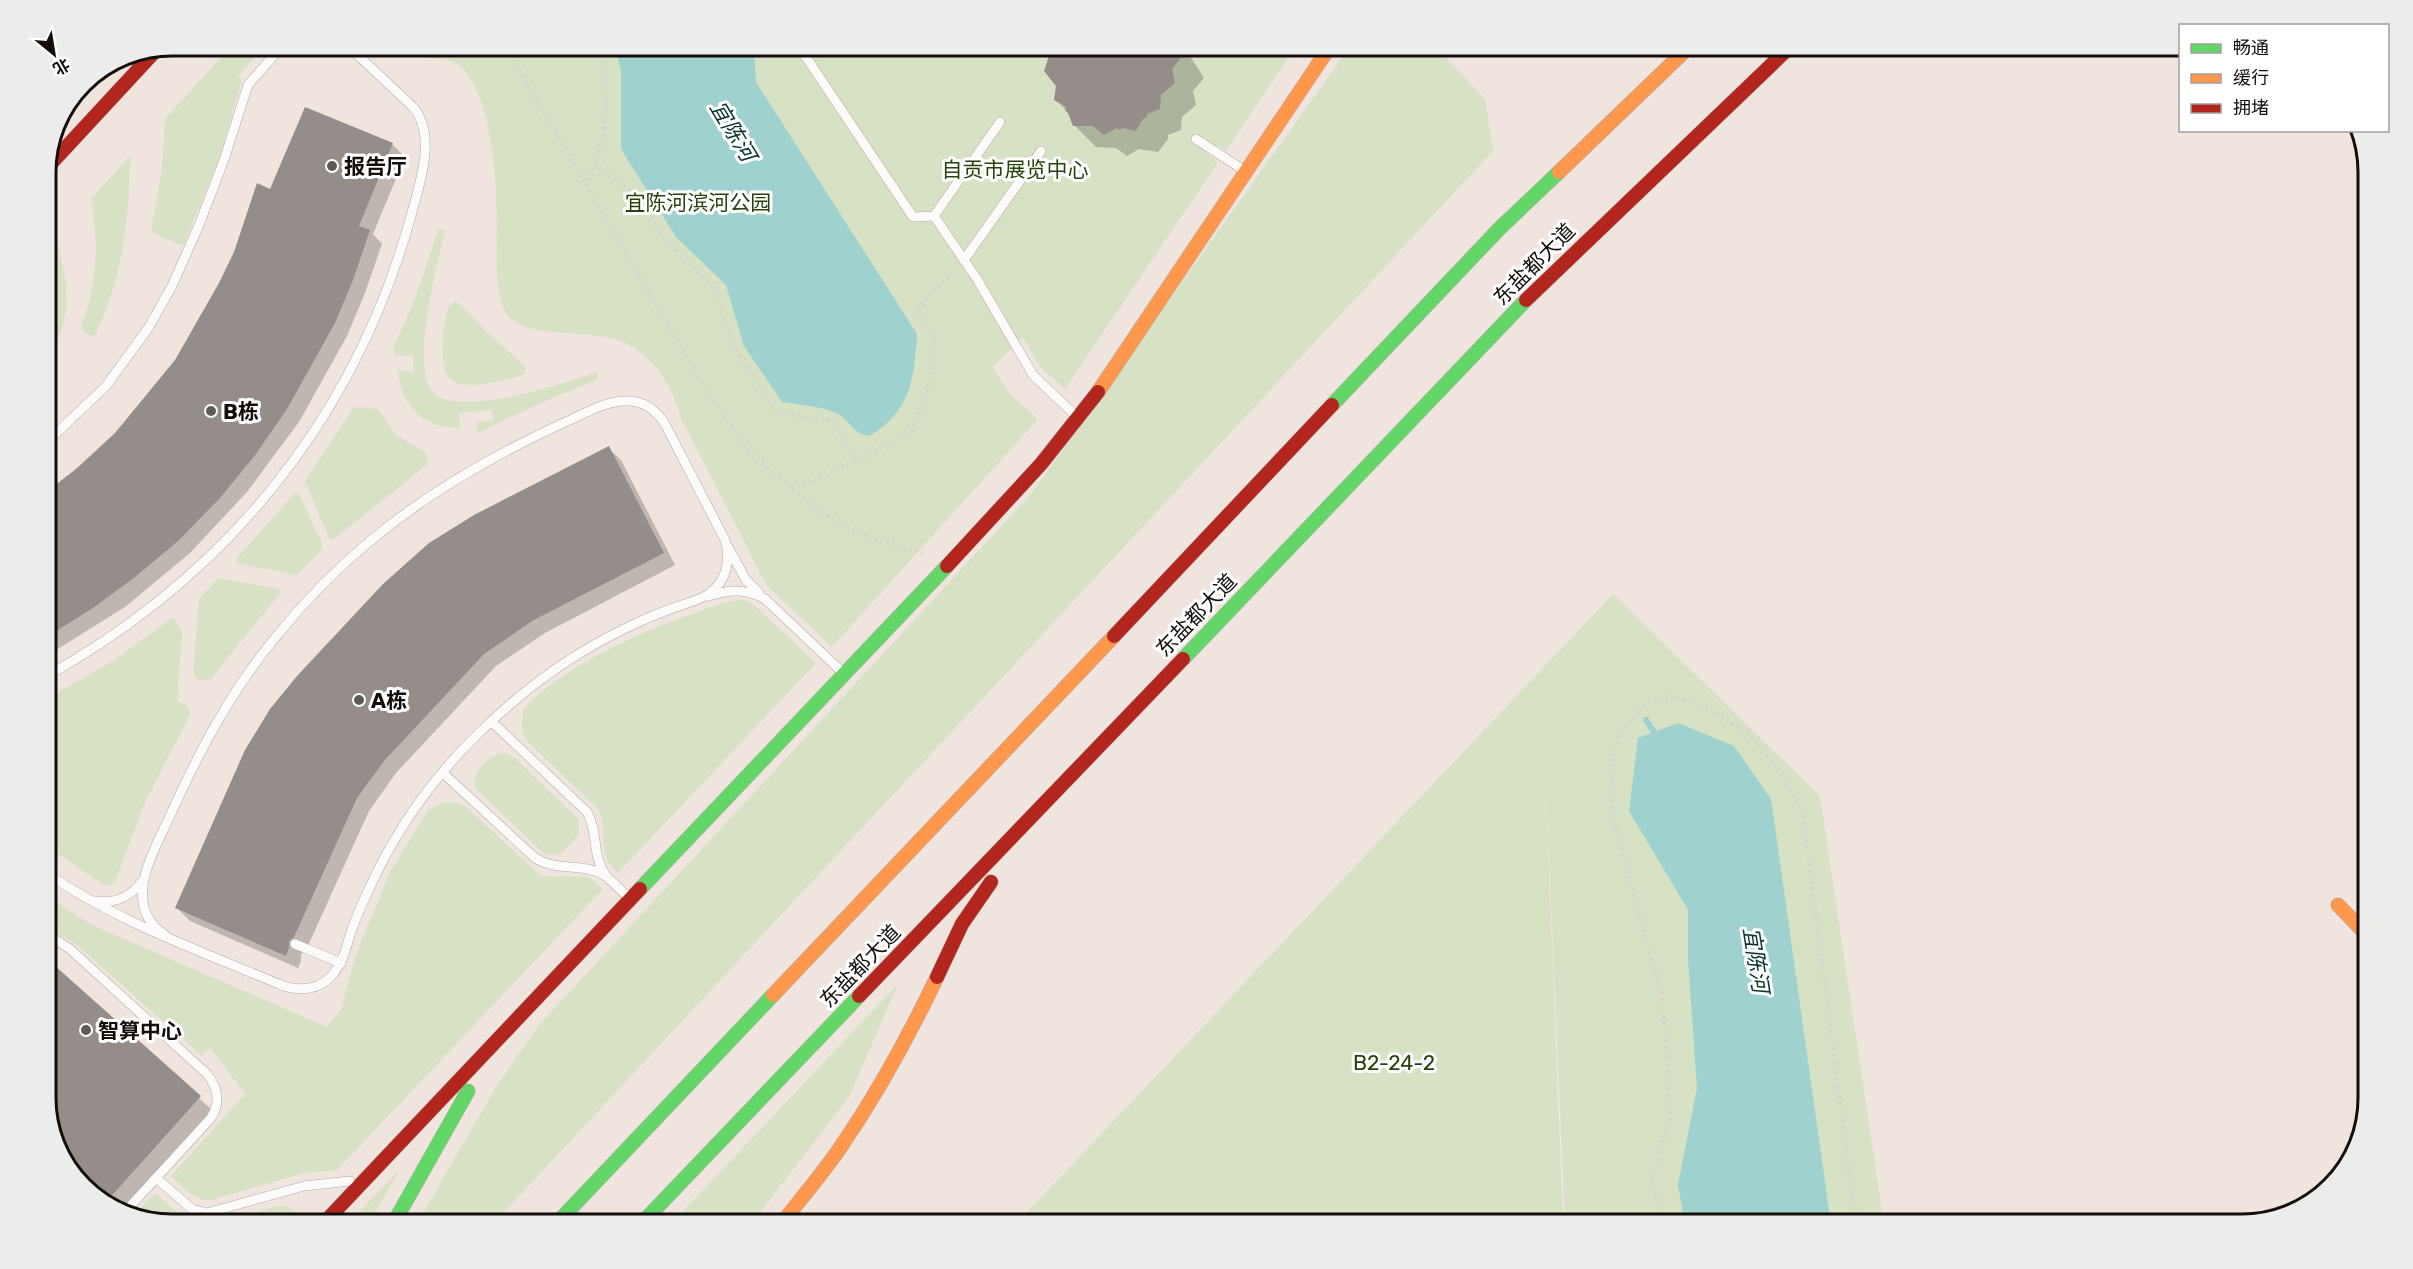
<svg xmlns="http://www.w3.org/2000/svg" width="2413" height="1269" font-family="Rubik,'Noto Sans SC',sans-serif">
  <style>
    .green { fill: #d7e1c4 }
    .water { fill: #9fd1cf }
    .shadow { fill: #0003 }
    .lines { fill: none; stroke-linecap: round; stroke-linejoin: round }
    .stream { stroke: #9fd1cf; stroke-width: 6 }
    .building { fill: #958d89 }
    .lane-casing { stroke: #b2aaa5; stroke-width: 10 }
    .fast-casing { stroke: #b2aaa5; stroke-width: 15 }
    .slow-casing { stroke: #b2aaa5; stroke-width: 15 }
    .jam-casing { stroke: #b2aaa5; stroke-width: 15 }
    .path { stroke: #d4d1d0; stroke-width: 4; stroke-dasharray: 1.5 4.5; stroke-linecap: butt }
    .lane { stroke: #fdfbfa; stroke-width: 9 }
    .fast { stroke: #63d668; stroke-width: 14 }
    .slow { stroke: #ff974d; stroke-width: 14 }
    .jam { stroke: #b3261e; stroke-width: 14 }
    .poi-dot { fill: #615954; stroke: #fff; stroke-width: 2 }
    .labels { text-anchor: middle; dominant-baseline: central; stroke-width: 6; stroke-linejoin: round; paint-order: stroke }
    .poi-label { font-size: 21px; font-weight: bold; fill: #140e0a; stroke: #fff; text-anchor: start }
    .park-label { font-size: 21px; fill: #28420c; stroke: #fff }
    .street-label { font-size: 21px; fill: #140e0a; stroke: #fff }
    .water-label { font-size: 22px; font-style: italic; fill: #0e3434; stroke: #fff }
    .rim { fill: none; stroke: #140e0a; stroke-width: 3 }
  </style>
  <rect width="100%" height="100%" fill="#efe4de"/>
  <!-- green -->
  <g class="green">
    <path d="M 232,45 L 266,45 L 238,76 L 242,80 L 219,158 L 183,246 L 151,232 L 162,168 L 165,119 Z"/>
    <path d="M 402,45 L 1297,45 L 1226,151 L 1217,145 L 1208,154 L 1218,162 L 1065,389 L 1040,367 L 1023,337 L 992,367 L 1010,394 L 1038,419 L 832,647 L 767,586 L 682,420 C 671,382 648,344 606,337 C 584,333 561,334 538,330 C 526,328 514,324 507,314 C 493,294 497,248 497,224 C 497,185 492,99 464,70 C 449,54 435,61 418,55 C 413,52 407,48 402,45 Z"/>
    <path d="M 1351,45 L 1434,45 L 1485,99 L 1493,151 L 493,1224 L 417,1224 L 496,1087 L 538,1026 L 1031,494 Z"/>
    <path d="M 130,156 C 129,219 123,278 95,335 L 92,337 L 81,329 C 83,319 88,309 90,298 C 98,265 97,232 91,199 Z"/>
    <path d="M 440,229 L 445,230 C 438,262 408,371 435,394 C 462,418 566,382 598,372 L 598,379 L 543,402 L 479,432 L 477,431 L 476,423 L 494,420 L 492,410 L 459,413 L 460,428 C 425,429 400,406 398,370 L 414,372 L 413,356 L 394,355 L 393,349 L 413,304 L 438,230 Z"/>
    <path d="M 55,238 C 69,280 75,321 45,358 L 45,248 Z"/>
    <path d="M 455,302 L 460,304 L 487,332 L 526,367 L 525,373 C 515,379 500,381 489,383 C 477,385 462,387 452,380 C 436,369 444,322 448,307 Z"/>
    <path d="M 354,407 L 378,409 L 396,435 L 426,453 L 428,464 L 335,538 L 330,540 L 305,481 Z"/>
    <path d="M 295,493 L 299,494 L 322,544 L 321,551 L 297,575 L 237,563 L 236,559 Z"/>
    <path d="M 219,578 L 278,589 L 281,592 L 209,681 L 196,679 L 193,674 L 199,598 Z"/>
    <path d="M 1613,594 L 1820,796 L 1884,1224 L 1565,1224 L 1543,722 L 1563,1224 L 1016,1224 Z"/>
    <path d="M 744,600 L 754,605 L 816,663 L 618,873 C 591,848 613,834 597,808 L 527,741 L 522,732 L 523,710 C 562,667 639,632 695,613 C 710,607 728,600 744,600 Z"/>
    <path d="M 172,618 L 175,619 L 182,632 L 177,702 L 187,705 L 191,713 L 145,802 L 115,882 L 109,886 L 105,886 L 45,845 L 45,700 L 116,659 Z"/>
    <path d="M 506,753 L 516,759 L 578,819 L 579,833 C 571,847 556,862 540,850 L 476,789 C 471,770 489,754 506,753 Z"/>
    <path d="M 444,802 L 458,803 L 466,807 L 541,876 L 589,877 L 603,889 L 337,1170 L 304,1173 L 211,1200 C 194,1201 183,1186 171,1176 L 245,1094 L 210,1048 L 202,1056 L 77,945 L 45,926 L 45,895 L 92,925 L 327,1027 L 341,1010 L 355,957 L 390,872 L 428,810 Z"/>
    <path d="M 898,984 L 849,1097 L 751,1224 L 671,1224 Z"/>
    <path d="M 400,1169 L 369,1224 L 348,1224 Z"/>
    <path d="M 155,1193 L 180,1215 L 198,1224 L 171,1224 L 134,1215 Z"/>
    <path d="M 278,1206 L 286,1206 L 298,1213 L 287,1224 L 216,1224 Z"/>
  </g>
  <!-- water -->
  <g class="water">
    <path d="M 615,45 L 754,45 L 756,82 L 917,334 C 914,379 911,412 869,436 C 851,433 850,419 834,412 C 819,406 799,405 782,402 L 744,346 L 726,285 L 676,237 L 621,149 L 621,71 Z"/>
    <path d="M 1678,723 L 1734,746 L 1771,799 L 1831,1224 L 1685,1224 L 1678,1185 L 1697,1088 L 1688,959 L 1688,910 L 1629,811 L 1638,738 Z"/>
  </g>
  <!-- shadow -->
  <g class="shadow">
    <path d="M 1046,45 L 1236,45 L 1230,49 L 1224,57 L 1186,50 L 1204,78 L 1193,91 L 1196,105 L 1182,117 L 1181,130 L 1168,135 L 1168,139 L 1158,152 L 1139,149 L 1127,156 L 1116,148 L 1096,147 L 1074,125 L 1071,115 L 1056,100 L 1058,87 L 1052,53 Z"/>
    <path d="M 392,144 L 405,157 L 373,234 L 382,244 L 365,293 L 347,336 L 299,422 L 247,492 L 190,553 L 125,607 L 45,657 L 45,494 L 100,450 L 135,413 L 176,361 L 271,191 Z"/>
    <path d="M 608,448 L 621,460 L 675,565 L 545,633 L 496,666 L 396,773 L 369,811 L 306,950 L 301,954 L 301,961 L 298,968 L 190,921 L 177,908 Z"/>
    <path d="M 49,962 L 212,1110 L 120,1212 L 115,1211 L 66,1168 Z"/>
  </g>
  <g class="lines">
    <!-- stream -->
    <path class="stream" d="M 1646,720 L 1658,738"/>
  </g>
  <!-- building -->
  <g class="building">
    <path d="M 1044,45 L 1176,45 L 1183,55 L 1172,69 L 1175,83 L 1161,95 L 1160,109 L 1147,114 L 1147,117 L 1143,119 L 1136,131 L 1122,128 L 1119,130 L 1117,128 L 1104,135 L 1093,126 L 1073,126 L 1068,113 L 1065,110 L 1066,107 L 1054,100 L 1056,86 L 1044,71 L 1050,53 Z"/>
    <path d="M 305,107 L 393,143 L 359,226 L 370,230 L 353,280 L 335,323 L 287,409 L 256,454 L 220,498 L 178,541 L 135,577 L 93,608 L 45,638 L 45,493 L 76,469 L 115,433 L 175,360 L 219,283 L 234,252 L 257,183 L 270,189 Z"/>
    <path d="M 609,446 L 664,553 L 532,621 L 484,654 L 384,761 L 357,798 L 294,937 L 289,941 L 289,948 L 286,956 L 175,908 L 245,750 L 270,709 L 297,676 L 383,584 L 429,543 L 474,515 Z"/>
    <path d="M 45,957 L 201,1096 L 106,1202 L 66,1168 L 45,1106 Z"/>
  </g>
  <g class="lines">
    <defs>
      <g id="lane">
        <path d="M 798,45 L 913,217 L 934,216 L 1000,122"/>
        <path d="M 1196,139 L 1242,169"/>
        <path d="M 934,216 L 977,279 L 1033,375 L 1075,415"/>
        <path d="M 964,260 L 1041,151"/>
        <path d="M 45,444 L 106,386 L 149,327 L 172,286 L 199,225 L 224,160 L 248,85 L 283,45"/>
        <path d="M 728,547 L 746,580 L 759,593"/>
        <path d="M 708,596 C 729,590 745,588 765,599 L 840,670"/>
        <path d="M 45,677 C 228,575 355,418 411,216 C 420,183 437,135 413,107 L 347,45"/>
        <path d="M 443,773 L 535,858 C 557,872 583,862 606,876 C 591,854 599,833 587,812 L 491,721"/>
        <path d="M 45,872 C 117,922 201,951 281,985 C 300,992 321,990 334,973 C 343,962 346,948 350,935 C 355,919 362,904 369,889 C 394,834 430,782 472,740 C 517,694 568,656 626,628 C 642,620 659,613 676,607 C 687,603 701,600 710,593 C 727,580 731,559 725,540 L 665,424 C 656,410 644,401 628,401 C 608,400 590,411 572,419 C 501,451 430,491 370,541 C 335,570 303,603 275,638 C 230,692 198,754 169,818 C 152,855 121,906 165,935"/>
        <path d="M 606,876 L 626,895"/>
        <path d="M 94,901 C 114,904 131,897 142,881"/>
        <path d="M 45,937 L 56,940 L 70,949 L 207,1074 C 218,1088 221,1102 211,1118 L 124,1213"/>
        <path d="M 295,944 L 341,963"/>
        <path d="M 156,1178 L 192,1209 L 207,1213 L 304,1186 L 350,1181"/>
      </g>
      <g id="fast">
        <path d="M 1332,405 L 1500,228 L 1559,172"/>
        <path d="M 1183,659 L 1526,300"/>
        <path d="M 640,889 L 947,566"/>
        <path d="M 393,1224 L 468,1091"/>
        <path d="M 556,1224 L 773,995"/>
        <path d="M 641,1224 L 859,996"/>
      </g>
      <g id="slow">
        <path d="M 1559,172 L 1691,45"/>
        <path d="M 1098,392 L 1331,45"/>
        <path d="M 2338,905 L 2368,936"/>
        <path d="M 773,995 L 1114,636"/>
        <path d="M 781,1224 C 801,1199 822,1174 840,1148 C 877,1094 909,1036 937,977"/>
      </g>
      <g id="jam">
        <path d="M 45,170 L 159,47"/>
        <path d="M 1526,300 L 1792,45"/>
        <path d="M 947,566 L 1041,464 L 1098,392"/>
        <path d="M 1114,636 L 1332,405"/>
        <path d="M 937,977 L 962,924 L 991,882"/>
        <path d="M 859,996 L 1183,659"/>
        <path d="M 323,1224 L 640,889"/>
      </g>
    </defs>
    <!-- lane casing -->
    <use href="#lane" class="lane-casing"/>
    <!-- fast casing -->
    <use href="#fast" class="fast-casing"/>
    <!-- slow casing -->
    <use href="#slow" class="slow-casing"/>
    <!-- jam casing -->
    <use href="#jam" class="jam-casing"/>
    <!-- path -->
    <g class="path">
      <path d="M 504,45 L 706,390 L 747,450 L 793,490 L 824,514 L 857,533 L 924,554"/>
      <path d="M 595,164 L 633,194 L 664,239 L 716,288 L 733,345 L 776,412 L 835,422 L 855,461"/>
      <path d="M 587,186 L 603,138 L 607,93 L 598,45"/>
      <path d="M 793,490 L 870,454 L 912,430 L 927,392 L 935,337 L 917,310 L 954,270"/>
      <path d="M 1661,1224 L 1652,1180 L 1670,1118 L 1663,1000 L 1614,822 L 1610,767 L 1620,735 L 1642,706 L 1664,695 L 1694,702 L 1744,730 L 1778,768 L 1803,813 L 1852,1197 L 1860,1224"/>
    </g>
    <!-- lane -->
    <use href="#lane" class="lane"/>
    <!-- fast -->
    <use href="#fast" class="fast"/>
    <!-- slow -->
    <use href="#slow" class="slow"/>
    <!-- jam -->
    <use href="#jam" class="jam"/>
  </g>
  <!-- markers -->
  <g class="poi-dot">
    <circle cx="332" cy="166" r="6"/>
    <circle cx="211" cy="411" r="6"/>
    <circle cx="359" cy="700" r="6"/>
    <circle cx="86" cy="1030" r="6"/>
  </g>
  <g class="labels">
    <!-- poi labels -->
    <g class="poi-label">
      <text x="344" y="166">报告厅</text>
      <text x="223" y="411">B栋</text>
      <text x="371" y="700">A栋</text>
      <text x="98" y="1030">智算中心</text>
    </g>
    <!-- park labels -->
    <g class="park-label">
      <text x="1015" y="169">自贡市展览中心</text>
      <text x="698" y="202">宜陈河滨河公园</text>
      <text x="1394" y="1062">B2-24-2</text>
    </g>
    <!-- street labels -->
    <g class="street-label">
      <text transform="translate(1534 264) rotate(-45)">东盐都大道</text>
      <text transform="translate(1196 615) rotate(-46)">东盐都大道</text>
      <text transform="translate(860 966) rotate(-46)">东盐都大道</text>
    </g>
    <!-- water labels -->
    <g class="water-label">
      <text transform="translate(733 131) rotate(59)">宜陈河</text>
      <text transform="translate(1756 960) rotate(81)">宜陈河</text>
    </g>
  </g>
  <!-- crop -->
  <path d="M0 0H2413V1269H0ZM172 56H2242A116 116 0 0 1 2358 172V1098A116 116 0 0 1 2242 1214H172A116 116 0 0 1 56 1098V172A116 116 0 0 1 172 56Z" fill="#ececeb" fill-rule="evenodd"/>
  <path class="rim" d="M172 56H2242A116 116 0 0 1 2358 172V1098A116 116 0 0 1 2242 1214H172A116 116 0 0 1 56 1098V172A116 116 0 0 1 172 56Z"/>
  <!-- legend -->
  <rect x="2179" y="24" width="210" height="108" fill="#ffffff" stroke="#a19f9d" stroke-width="1.5"/>
  <rect x="2191" y="44" width="30" height="9" fill="#63d668" stroke="#a19f9d" stroke-width="1.5"/>
  <text x="2233" y="54" font-size="18" fill="#140e0a">畅通</text>
  <rect x="2191" y="74" width="30" height="9" fill="#ff974d" stroke="#a19f9d" stroke-width="1.5"/>
  <text x="2233" y="84" font-size="18" fill="#140e0a">缓行</text>
  <rect x="2191" y="104" width="30" height="9" fill="#b3261e" stroke="#a19f9d" stroke-width="1.5"/>
  <text x="2233" y="114" font-size="18" fill="#140e0a">拥堵</text>
  <!-- north arrow -->
  <g transform="translate(54 54) rotate(150)" stroke="#ffffff" stroke-width="4.5" paint-order="stroke">
  <path d="M0-4.5L10 22L0 15L-10 22Z" fill="#140e0a"/>
  <text y="-9" font-size="16" font-weight="bold" text-anchor="middle" fill="#140e0a">北</text>
  </g>
</svg>
